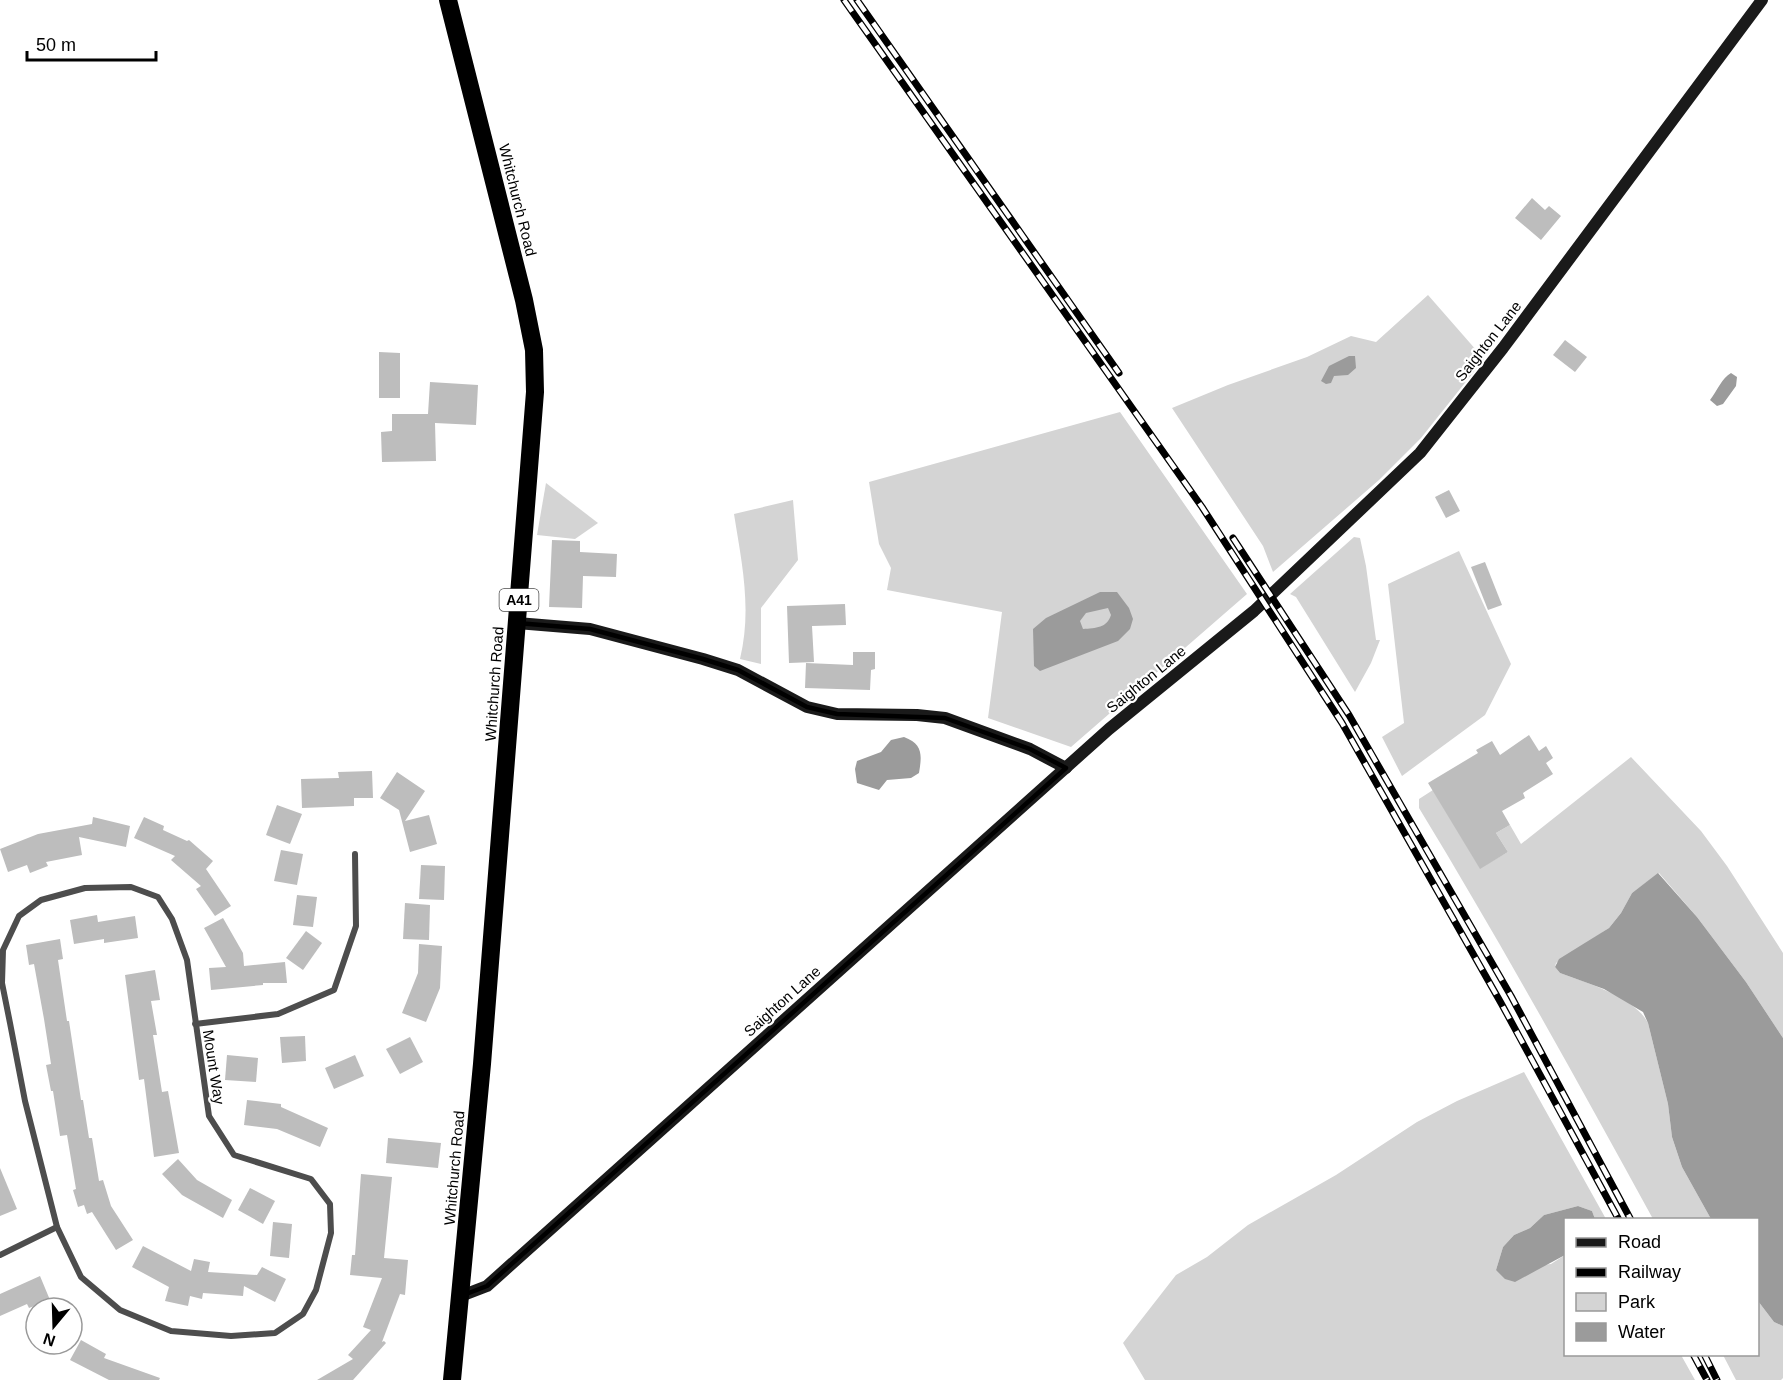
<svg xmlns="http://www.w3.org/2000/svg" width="1783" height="1380" font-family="Arial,sans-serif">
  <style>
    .green { fill: #d4d4d4 }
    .water { fill: #9b9b9b; fill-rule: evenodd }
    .building { fill: #bdbdbd }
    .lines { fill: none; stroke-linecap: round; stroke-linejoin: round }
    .street { stroke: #4d4d4d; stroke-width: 6 }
    .secondary { stroke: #1a1a1a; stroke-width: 12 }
    .highway { stroke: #000; stroke-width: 18 }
    .rail-casing { stroke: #000; stroke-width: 7 }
    .rail { stroke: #fff; stroke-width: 4.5; stroke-dasharray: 14; stroke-linecap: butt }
    .marked { fill: none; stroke: #000; stroke-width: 4.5; stroke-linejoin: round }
    .labels { text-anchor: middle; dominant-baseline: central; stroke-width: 4.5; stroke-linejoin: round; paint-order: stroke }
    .shield { fill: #fff; stroke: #4c4c4c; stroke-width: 1.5 }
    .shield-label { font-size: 14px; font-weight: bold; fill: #000 }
    .street-label { font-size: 15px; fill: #000; stroke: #fff }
  </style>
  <rect width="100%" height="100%" fill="#fff"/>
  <!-- green -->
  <g class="green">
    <path d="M 1428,295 L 1484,359 L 1421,438 L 1379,480 L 1273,572 L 1263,546 L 1172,408 L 1228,385 L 1307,357 L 1351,336 L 1376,342 Z"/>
    <path d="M 1120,412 L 1247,594 L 1071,747 L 988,718 L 1002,612 L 887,590 L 891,568 L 879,544 L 869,482 Z"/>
    <path d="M 546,483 L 598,523 L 575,539 L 537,535 Z"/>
    <path d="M 793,500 L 798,560 L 761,608 L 761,664 L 740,659 C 752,609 742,564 734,514 Z"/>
    <path d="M 1354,537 L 1360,538 L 1366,566 L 1376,640 L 1380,640 L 1371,663 L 1355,692 L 1296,597 L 1290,594 Z"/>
    <path d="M 1459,551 L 1511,664 L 1485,715 L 1402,776 L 1382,737 L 1404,723 L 1388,584 Z"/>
    <path d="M 1631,757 L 1701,831 L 1727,866 L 1783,953 L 1783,1038 L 1746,982 L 1697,917 L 1659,873 L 1632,893 L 1621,913 L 1609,928 L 1556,963 L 1555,967 L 1560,973 C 1587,983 1635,997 1648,1023 L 1668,1104 L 1672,1137 L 1682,1167 L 1711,1219 L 1653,1219 C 1577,1080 1501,943 1419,808 L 1419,799 L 1433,790 L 1480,868 L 1508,852 L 1496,833 L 1510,825 L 1521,844 Z"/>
    <path d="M 1524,1072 L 1606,1219 L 1595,1219 L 1592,1211 L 1578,1206 L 1544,1215 L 1530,1228 L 1514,1235 L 1503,1247 L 1496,1270 L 1551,1264 L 1565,1255 L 1566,1354 L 1681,1355 L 1695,1380 L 1145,1380 L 1123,1343 L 1176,1275 L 1207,1257 L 1248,1225 L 1336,1175 L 1417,1122 L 1457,1101 Z"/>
    <path d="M 1758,1301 L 1774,1322 L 1783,1326 L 1783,1378 L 1781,1380 L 1736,1380 L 1723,1355 L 1758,1354 Z"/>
  </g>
  <!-- water -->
  <g class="water">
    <path d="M 1349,356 L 1355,356 L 1356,368 L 1348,375 L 1334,376 L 1331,383 L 1326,384 L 1321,381 L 1329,366 Z"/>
    <path d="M 1731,373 L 1737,377 L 1736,386 L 1723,404 L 1717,406 L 1710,400 C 1717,391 1722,378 1731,373 Z"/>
    <path d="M 1100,592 L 1117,592 L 1129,608 L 1133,619 L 1130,629 L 1118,641 L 1040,671 L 1034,666 L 1033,629 L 1046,618 ZM 1108,608 L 1111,615 C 1107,628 1096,628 1083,629 L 1080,621 L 1086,613 Z"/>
    <path d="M 904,737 C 923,744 922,755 919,773 L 911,778 L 887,780 L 879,790 L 857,783 L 855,769 L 857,761 L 881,752 L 891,740 Z"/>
    <path d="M 1658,873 L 1697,917 L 1746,982 L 1783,1038 L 1783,1326 L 1774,1322 L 1758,1301 L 1758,1220 L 1711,1219 L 1682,1167 L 1672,1137 L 1668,1104 L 1648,1023 L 1643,1012 L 1604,989 L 1560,973 L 1555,967 L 1559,959 L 1609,928 L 1621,913 L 1632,893 Z"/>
    <path d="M 1578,1206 L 1592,1211 L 1595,1219 L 1566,1220 L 1565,1255 L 1515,1282 L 1505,1279 L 1496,1270 L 1503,1247 L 1514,1235 L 1530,1228 L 1544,1215 Z"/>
  </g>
  <!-- building -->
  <g class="building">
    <path d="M 1532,198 L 1545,210 L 1549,206 L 1561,216 L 1541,240 L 1515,218 Z"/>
    <path d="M 1565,340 L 1587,357 L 1575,372 L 1553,355 Z"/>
    <path d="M 379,352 L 400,353 L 400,398 L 379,398 Z"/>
    <path d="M 430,382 L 478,385 L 476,425 L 435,423 L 436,461 L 382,462 L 381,432 L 392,431 L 392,414 L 428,414 Z"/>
    <path d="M 1449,490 L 1460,511 L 1446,518 L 1435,497 Z"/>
    <path d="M 552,540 L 580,541 L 580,552 L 617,554 L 616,577 L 583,576 L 582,608 L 549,607 Z"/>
    <path d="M 1485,562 L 1502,605 L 1488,610 L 1471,567 Z"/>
    <path d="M 845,604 L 846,625 L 812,626 L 814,662 L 789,663 L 787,606 Z"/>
    <path d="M 853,652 L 875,652 L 875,669 L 871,670 L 870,690 L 805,688 L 806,663 L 853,665 Z"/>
    <path d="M 1529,735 L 1539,751 L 1546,746 L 1553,758 L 1546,763 L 1553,774 L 1523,793 L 1525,798 L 1502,811 L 1510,825 L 1496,833 L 1508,852 L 1480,869 L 1428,783 L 1478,753 L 1476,750 L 1492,741 L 1500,755 Z"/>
    <path d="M 372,771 L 373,798 L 354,798 L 354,806 L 302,808 L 301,779 L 339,778 L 338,772 Z"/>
    <path d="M 397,772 L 425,791 L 405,821 L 429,815 L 437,844 L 410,852 L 399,810 L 380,798 Z"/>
    <path d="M 277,805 L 302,814 L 290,844 L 266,835 Z"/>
    <path d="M 93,817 L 130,826 L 126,847 L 79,837 L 82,855 L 46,862 L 48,866 L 30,873 L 27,865 L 8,872 L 0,849 L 38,834 L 92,824 Z"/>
    <path d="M 144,817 L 164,826 L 163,830 L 187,841 L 189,840 L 213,861 L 206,869 L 231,906 L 215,916 L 196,889 L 201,886 L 171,860 L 175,856 L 134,838 Z"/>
    <path d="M 281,850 L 303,854 L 297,885 L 274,881 Z"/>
    <path d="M 421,865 L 445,866 L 444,900 L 419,899 Z"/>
    <path d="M 297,895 L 317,897 L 313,927 L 293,925 Z"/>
    <path d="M 405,903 L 430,905 L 429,940 L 403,939 Z"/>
    <path d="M 97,915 L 98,922 L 135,916 L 138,938 L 104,943 L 104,939 L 74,944 L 70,920 Z"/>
    <path d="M 223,918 L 243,953 L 244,966 L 285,962 L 287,983 L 263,983 L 263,985 L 211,990 L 209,968 L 226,967 L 204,928 Z"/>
    <path d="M 306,931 L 322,943 L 303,970 L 286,958 Z"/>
    <path d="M 60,939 L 63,959 L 58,960 L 67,1021 L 69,1021 L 81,1100 L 83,1100 L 89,1138 L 92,1138 L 99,1181 L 103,1180 L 111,1206 L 133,1240 L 116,1250 L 92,1212 L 87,1214 L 84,1205 L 78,1207 L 73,1190 L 76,1189 L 67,1135 L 60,1136 L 53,1091 L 51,1091 L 46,1065 L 51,1064 L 44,1019 L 34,964 L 29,965 L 26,945 Z"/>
    <path d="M 419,944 L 442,946 L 440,988 L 426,1022 L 402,1013 L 418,973 Z"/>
    <path d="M 155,970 L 160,1000 L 151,1001 L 157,1035 L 153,1035 L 162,1092 L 168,1091 L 179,1153 L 154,1157 L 144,1079 L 139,1080 L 125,975 Z"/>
    <path d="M 305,1036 L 306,1061 L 282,1063 L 280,1037 Z"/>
    <path d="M 410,1037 L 423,1062 L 400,1074 L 386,1049 Z"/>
    <path d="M 227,1055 L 258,1058 L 256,1082 L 225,1080 Z"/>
    <path d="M 355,1055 L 364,1076 L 334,1089 L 325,1068 Z"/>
    <path d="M 247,1100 L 281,1104 L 281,1107 L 328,1128 L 320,1147 L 277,1129 L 244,1125 Z"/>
    <path d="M 388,1138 L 441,1143 L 438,1168 L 386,1163 Z"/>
    <path d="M 178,1159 L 197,1180 L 232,1200 L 223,1218 L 182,1195 L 162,1174 Z"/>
    <path d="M 0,1168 L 17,1209 L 0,1216 Z"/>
    <path d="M 361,1174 L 392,1177 L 384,1258 L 408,1260 L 405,1295 L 400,1294 L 382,1342 L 384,1341 L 386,1343 L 353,1380 L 317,1380 L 353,1359 L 348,1355 L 371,1330 L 363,1327 L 382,1278 L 350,1275 L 352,1255 L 355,1255 Z"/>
    <path d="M 250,1188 L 275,1201 L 263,1224 L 238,1210 Z"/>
    <path d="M 273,1222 L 292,1224 L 289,1258 L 270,1256 Z"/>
    <path d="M 143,1246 L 191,1271 L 194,1259 L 210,1262 L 208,1272 L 257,1275 L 262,1267 L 286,1279 L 275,1302 L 244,1286 L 243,1296 L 203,1293 L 202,1299 L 190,1296 L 188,1306 L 165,1301 L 169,1287 L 132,1267 Z"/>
    <path d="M 40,1276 L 50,1300 L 29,1308 L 27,1304 L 0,1316 L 0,1294 Z"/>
    <path d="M 81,1340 L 106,1354 L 104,1358 L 160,1378 L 159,1380 L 109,1380 L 70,1360 Z"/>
  </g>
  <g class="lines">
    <!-- street -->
    <g class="street">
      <path d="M 131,887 L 158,897 L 172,919 L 187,960 L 209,1116 L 234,1155 L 311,1179 L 330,1204 L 331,1233 L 316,1290 L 303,1314 L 275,1333 L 231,1336 L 171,1331 L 120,1310 L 81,1277 L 57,1227 L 25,1101 L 10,1023 L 2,983 L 3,950 L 19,916 L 41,900 L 85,888 Z"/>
      <path d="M 195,1024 L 278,1014 L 334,990 L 356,926 L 355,854"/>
      <path d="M 0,1255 L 57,1227"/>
    </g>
    <!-- secondary -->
    <g class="secondary">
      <path d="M 517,623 L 590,629 L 703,659 L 738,670 L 807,707 L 837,714 L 917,715 L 945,718 L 1030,749 L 1066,768"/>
      <path d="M 461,1296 L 487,1286 L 1109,729 L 1254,611 L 1420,453 L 1503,348 L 1762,0"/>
    </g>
    <!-- highway -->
    <path class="highway" d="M 448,0 L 524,300 L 534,350 L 535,392 L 482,1064 L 452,1380"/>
    <defs>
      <g id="rail">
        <path d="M 844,0 L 1202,507 L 1342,723 L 1501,1003 L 1619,1220"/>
        <path d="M 857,0 L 1119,373"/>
        <path d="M 1233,538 L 1349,715 L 1511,996 L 1631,1220"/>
        <path d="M 1693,1354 L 1707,1380"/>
        <path d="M 1704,1354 L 1717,1380"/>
      </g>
    </defs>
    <!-- rail casing -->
    <use href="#rail" class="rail-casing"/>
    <!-- rail -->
    <use href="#rail" class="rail"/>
  </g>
  <!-- marked area -->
  <path class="marked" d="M 517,623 L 590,629 L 703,659 L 738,670 L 807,707 L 837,714 L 945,718 L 1030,749 L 1066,768 L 487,1286 L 461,1296 Z"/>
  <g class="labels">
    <!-- shield labels -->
    <rect class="shield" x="499.5" y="589" width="39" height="22" rx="4.5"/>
    <g class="shield-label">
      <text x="519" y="600">A41</text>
    </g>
    <!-- street labels -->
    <g class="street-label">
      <text transform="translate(518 200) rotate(76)">Whitchurch Road</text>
      <text transform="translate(1488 341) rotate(-52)">Saighton Lane</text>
      <text transform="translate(1146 679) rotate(-39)">Saighton Lane</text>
      <text transform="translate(494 684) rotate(-86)">Whitchurch Road</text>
      <text transform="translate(782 1001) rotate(-42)">Saighton Lane</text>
      <text transform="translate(214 1067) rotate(81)">Mount Way</text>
      <text transform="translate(454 1168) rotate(-85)">Whitchurch Road</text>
    </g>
  </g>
  <!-- legend -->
  <rect x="1564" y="1218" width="195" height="138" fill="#ffffff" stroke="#999999" stroke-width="1.5"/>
  <rect x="1576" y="1238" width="30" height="9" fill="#1a1a1a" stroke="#999999" stroke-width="1.5"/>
  <text x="1618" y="1248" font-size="18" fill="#000000">Road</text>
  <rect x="1576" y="1268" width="30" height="9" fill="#000000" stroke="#999999" stroke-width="1.5"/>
  <text x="1618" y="1278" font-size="18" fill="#000000">Railway</text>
  <rect x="1576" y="1293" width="30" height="18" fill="#d4d4d4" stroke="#999999" stroke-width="1.5"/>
  <text x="1618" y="1308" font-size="18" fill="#000000">Park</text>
  <rect x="1576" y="1323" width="30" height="18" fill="#9b9b9b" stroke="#999999" stroke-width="1.5"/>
  <text x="1618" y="1338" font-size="18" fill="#000000">Water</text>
  <!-- north arrow -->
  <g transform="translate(54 1326) rotate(199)"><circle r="28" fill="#ffffff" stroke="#999999" stroke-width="1.5"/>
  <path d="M0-4.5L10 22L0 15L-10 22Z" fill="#000000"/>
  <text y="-9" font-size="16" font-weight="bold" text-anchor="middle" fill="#000000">N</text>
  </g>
  <!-- scale -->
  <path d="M27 51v9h129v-9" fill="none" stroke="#000000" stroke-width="3"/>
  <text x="36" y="51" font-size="18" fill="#000000" stroke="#ffffff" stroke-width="4.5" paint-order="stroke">50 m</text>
</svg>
